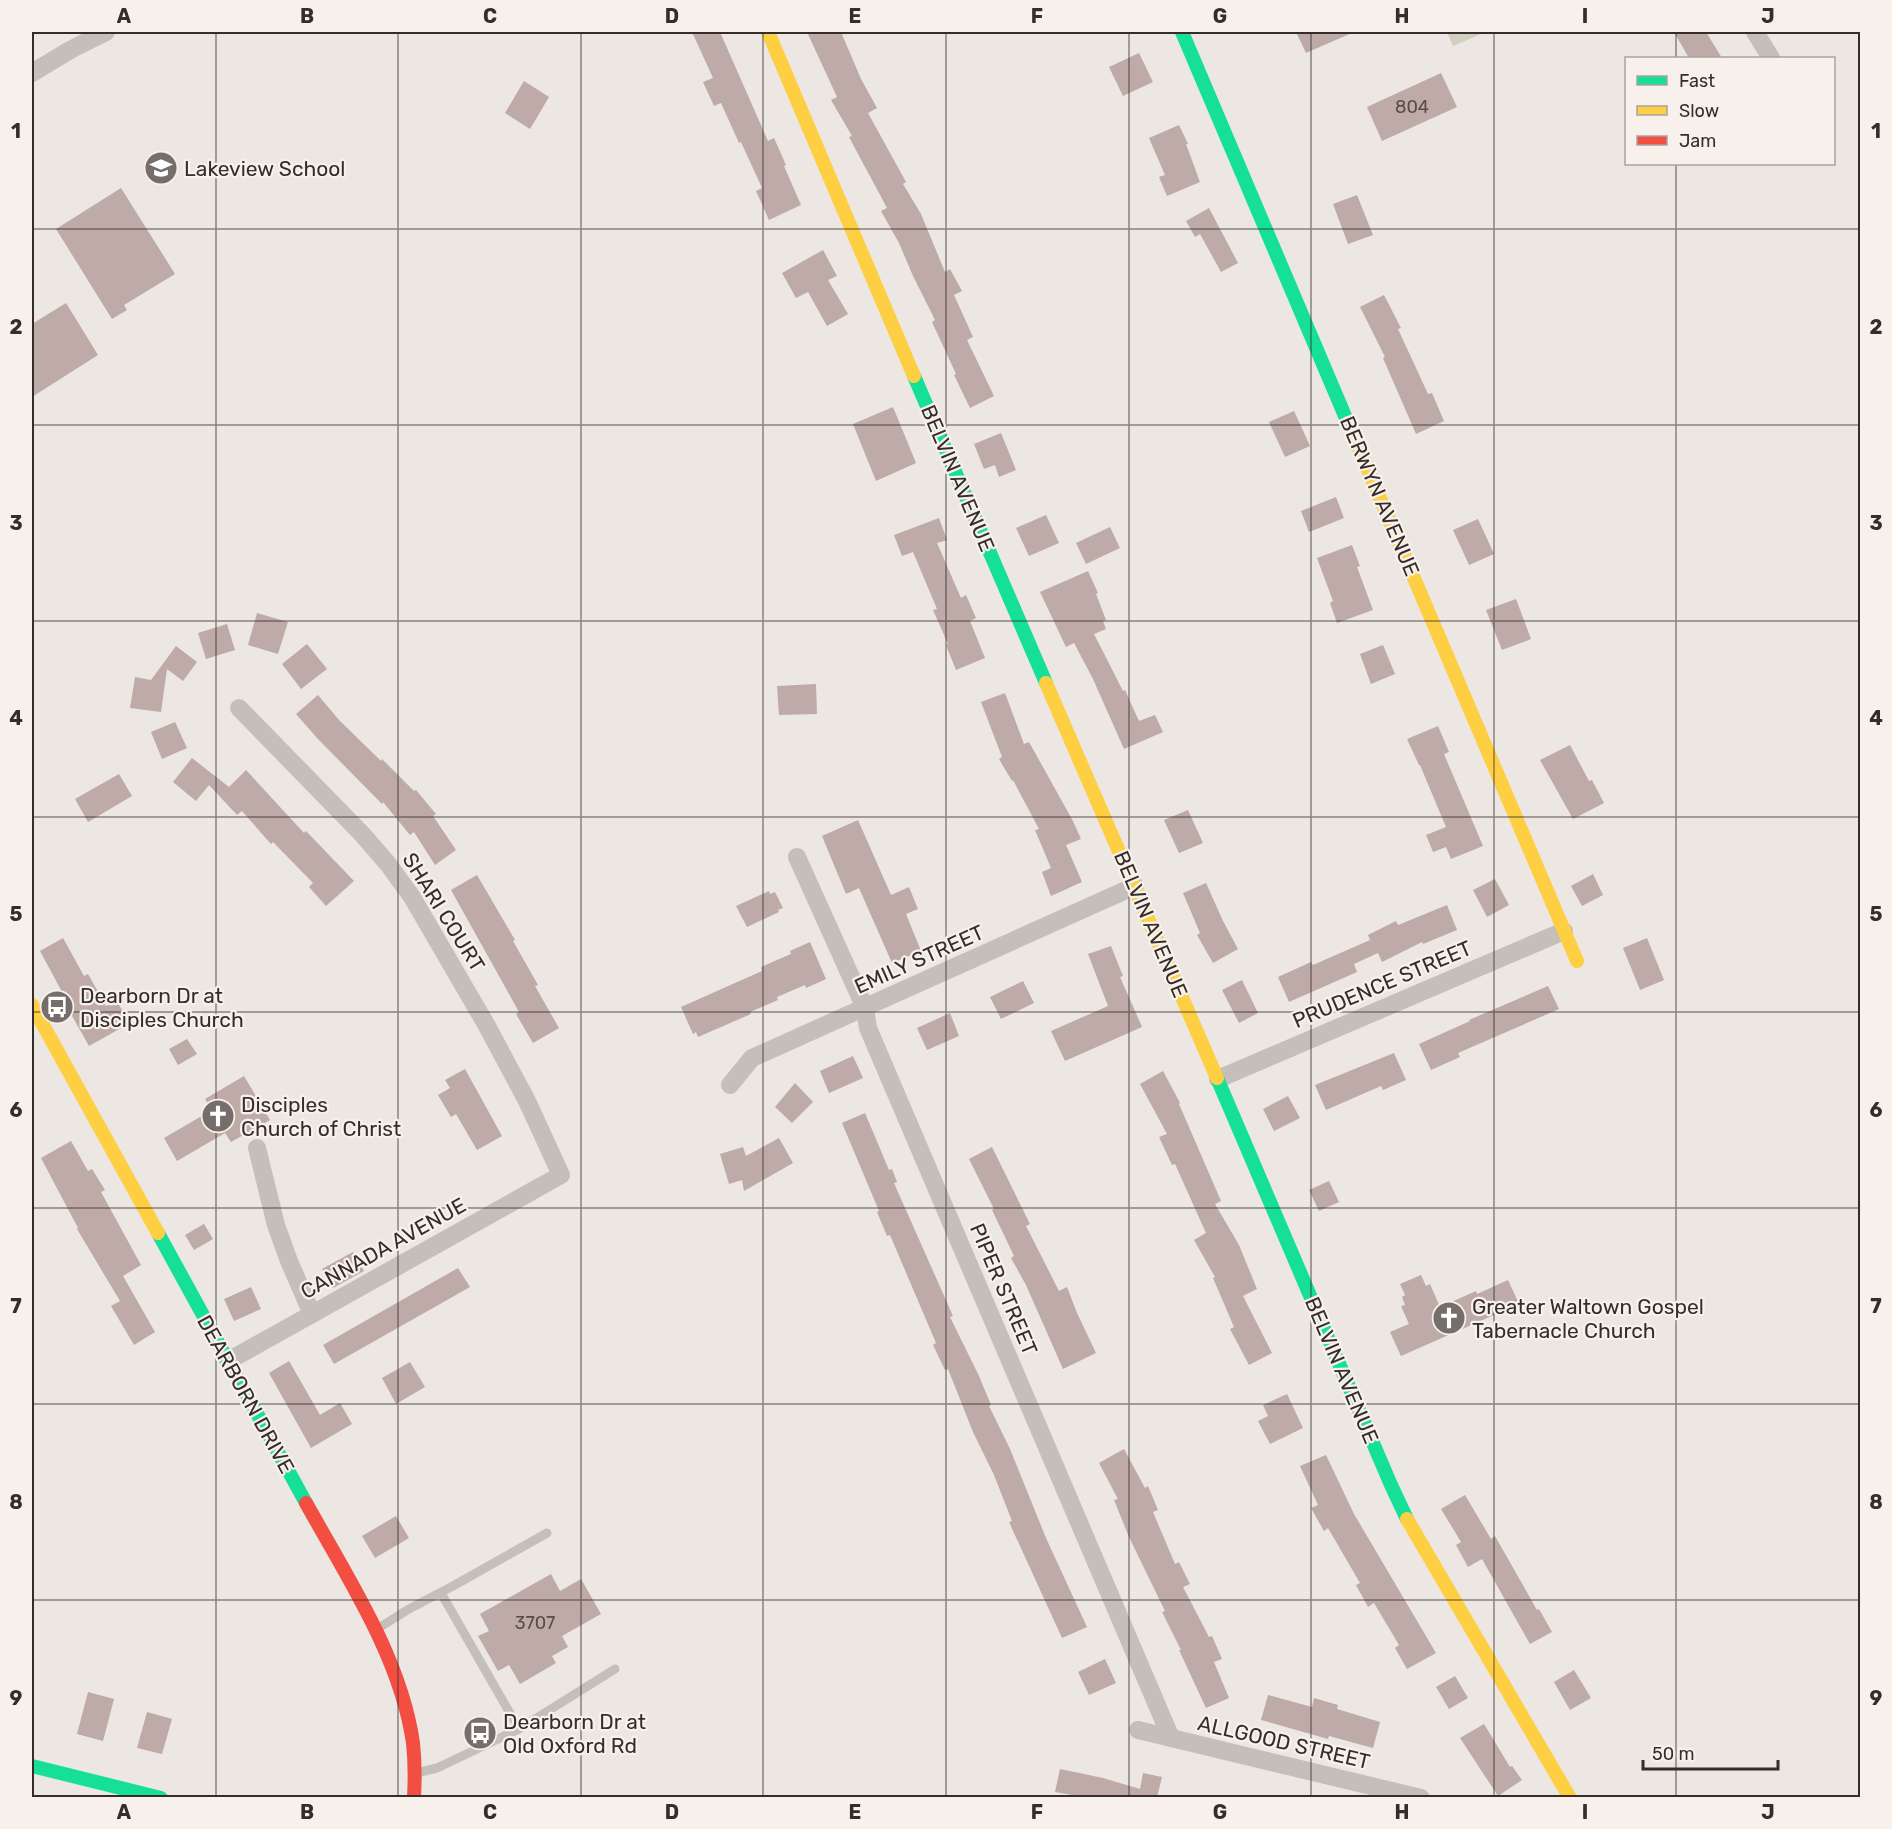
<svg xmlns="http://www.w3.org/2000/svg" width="1892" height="1829" font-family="Rubik,sans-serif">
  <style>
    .green { fill: #cfd0bf }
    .building { fill: #beaaa6 }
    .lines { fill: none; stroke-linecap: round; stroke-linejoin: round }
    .lane { stroke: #c5bfbc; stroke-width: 9 }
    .street { stroke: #c5bfbc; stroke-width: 18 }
    .fast { stroke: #16e098; stroke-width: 14 }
    .slow { stroke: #ffcf43; stroke-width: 14 }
    .jam { stroke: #f24e42; stroke-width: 14 }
    .grid { fill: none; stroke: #362d2a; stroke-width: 1.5; stroke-opacity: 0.55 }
    .labels { text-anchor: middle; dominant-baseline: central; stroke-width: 4.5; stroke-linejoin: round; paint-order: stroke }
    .number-label { font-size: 18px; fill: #584c49 }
    .poi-label { font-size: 21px; fill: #362d2a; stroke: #f8f1eb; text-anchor: start }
    .street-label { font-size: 21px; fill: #362d2a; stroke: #f8f1eb }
    .neatline { fill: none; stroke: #362d2a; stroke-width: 2 }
    .grid-label { font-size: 20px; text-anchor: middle; font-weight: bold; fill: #362d2a }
  </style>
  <rect width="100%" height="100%" fill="#ece7e3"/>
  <!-- green -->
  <path class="green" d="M 1447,32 L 1486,32 L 1453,46 Z"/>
  <!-- building -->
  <g class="building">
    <path d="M 692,32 L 720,32 L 768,141 L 774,138 L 786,165 L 784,166 L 801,205 L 769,220 L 756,191 L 762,188 L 741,142 L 739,143 L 721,103 L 714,106 L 703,82 L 713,78 Z"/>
    <path d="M 807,32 L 841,32 L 861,79 L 877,108 L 868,113 L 906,182 L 903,184 L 921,214 L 945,272 L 950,269 L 962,291 L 954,295 L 973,337 L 967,340 L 994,396 L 970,408 L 954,375 L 956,374 L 932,322 L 935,320 L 913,276 L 899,243 L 881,211 L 887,208 L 849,137 L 852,136 L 831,100 L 837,97 Z"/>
    <path d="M 1296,32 L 1354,32 L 1306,53 Z"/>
    <path d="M 1674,32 L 1706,32 L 1722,58 L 1689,58 Z"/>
    <path d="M 1139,53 L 1153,82 L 1123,96 L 1109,67 Z"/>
    <path d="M 1441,73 L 1457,107 L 1382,141 L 1367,107 Z"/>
    <path d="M 524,81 L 549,97 L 530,129 L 505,113 Z"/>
    <path d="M 1179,125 L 1188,144 L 1186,144 L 1200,182 L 1167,196 L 1159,177 L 1165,175 L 1149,138 Z"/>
    <path d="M 121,188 L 175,274 L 124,305 L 127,310 L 112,319 L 56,229 Z"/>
    <path d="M 1357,195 L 1373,235 L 1348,244 L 1333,204 Z"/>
    <path d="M 1209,208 L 1238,263 L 1221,272 L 1200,234 L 1195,237 L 1186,221 Z"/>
    <path d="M 823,250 L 837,276 L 828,280 L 848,314 L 827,326 L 808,292 L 796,298 L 782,273 Z"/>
    <path d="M 1384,295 L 1401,328 L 1398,329 L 1428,394 L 1432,393 L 1444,421 L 1416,434 L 1383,358 L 1385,357 L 1360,307 Z"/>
    <path d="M 66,303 L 98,355 L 32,397 L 32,324 Z"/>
    <path d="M 893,407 L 916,463 L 876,481 L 853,424 Z"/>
    <path d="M 1294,411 L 1310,446 L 1285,457 L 1269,422 Z"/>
    <path d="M 1001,433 L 1016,470 L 999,477 L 995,465 L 984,469 L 974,444 Z"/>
    <path d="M 1336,497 L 1344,518 L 1309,532 L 1301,511 Z"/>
    <path d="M 1046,515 L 1059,543 L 1029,556 L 1016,528 Z"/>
    <path d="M 939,518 L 947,540 L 937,543 L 961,598 L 966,595 L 976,618 L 970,621 L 985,658 L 956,670 L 946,645 L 948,644 L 933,610 L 937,609 L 913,552 L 902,556 L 894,535 Z"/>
    <path d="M 1478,519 L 1494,554 L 1469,565 L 1453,530 Z"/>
    <path d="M 1110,527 L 1120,548 L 1086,564 L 1076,543 Z"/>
    <path d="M 1352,545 L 1360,566 L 1357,567 L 1373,610 L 1337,623 L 1330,603 L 1333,601 L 1317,558 Z"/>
    <path d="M 1088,571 L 1098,593 L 1096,594 L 1106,620 L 1103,621 L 1106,629 L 1094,634 L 1123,691 L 1125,690 L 1139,721 L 1155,715 L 1163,732 L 1124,749 L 1093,679 L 1074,643 L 1066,647 L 1040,592 Z"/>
    <path d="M 1516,599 L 1531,639 L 1502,650 L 1486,610 Z"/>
    <path d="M 257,613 L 288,622 L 278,654 L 248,645 Z"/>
    <path d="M 227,624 L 235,650 L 206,659 L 198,633 Z"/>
    <path d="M 307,644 L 327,669 L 301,689 L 282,664 Z"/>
    <path d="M 1383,645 L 1395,674 L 1371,684 L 1360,654 Z"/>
    <path d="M 176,646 L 197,662 L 183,681 L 167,669 L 161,712 L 130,708 L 135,677 L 151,680 Z"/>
    <path d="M 816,684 L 817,714 L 779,715 L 777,686 Z"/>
    <path d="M 1005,693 L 1024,744 L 1029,742 L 1073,821 L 1081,839 L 1066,845 L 1082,882 L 1051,896 L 1042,872 L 1051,868 L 1035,830 L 1039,829 L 1013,780 L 1012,781 L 999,759 L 1002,757 L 981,702 Z"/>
    <path d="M 318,695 L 339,720 L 381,761 L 382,759 L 414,791 L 416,790 L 436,814 L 433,816 L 456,850 L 435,865 L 414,832 L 410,835 L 383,802 L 382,804 L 317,738 L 296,714 Z"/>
    <path d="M 175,722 L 187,748 L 162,759 L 151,732 Z"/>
    <path d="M 1438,726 L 1449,752 L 1444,754 L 1483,846 L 1451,859 L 1446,847 L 1433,852 L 1426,835 L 1446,827 L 1420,765 L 1419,765 L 1407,739 Z"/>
    <path d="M 1570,745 L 1589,781 L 1592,780 L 1604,803 L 1573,819 L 1540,760 Z"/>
    <path d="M 192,758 L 229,787 L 246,770 L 304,833 L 306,831 L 354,881 L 326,906 L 309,887 L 313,883 L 273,842 L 271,844 L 242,811 L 237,815 L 209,785 L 196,801 L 173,782 Z"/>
    <path d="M 119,774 L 132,796 L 88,822 L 75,799 Z"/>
    <path d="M 1188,810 L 1203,843 L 1179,853 L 1164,820 Z"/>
    <path d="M 858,820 L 891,895 L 909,887 L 918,909 L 906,914 L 921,951 L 892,963 L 859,888 L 846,894 L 822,836 Z"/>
    <path d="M 1593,874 L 1603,895 L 1582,906 L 1571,886 Z"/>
    <path d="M 477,875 L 515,940 L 513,941 L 538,985 L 535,986 L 559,1028 L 533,1043 L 516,1014 L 519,1012 L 451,890 Z"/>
    <path d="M 1495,879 L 1509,905 L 1487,917 L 1473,890 Z"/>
    <path d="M 1206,883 L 1223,921 L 1238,949 L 1213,963 L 1197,935 L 1200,933 L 1183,893 Z"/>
    <path d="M 769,891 L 770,894 L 775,892 L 783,908 L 778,910 L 779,912 L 747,927 L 736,906 Z"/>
    <path d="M 1447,905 L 1457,930 L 1423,944 L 1422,942 L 1382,962 L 1378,953 L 1354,964 L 1357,972 L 1289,1002 L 1278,977 L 1311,962 L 1313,965 L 1370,940 L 1368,935 L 1396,921 L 1398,925 Z"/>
    <path d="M 63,938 L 84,976 L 88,974 L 106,1006 L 116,1000 L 130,1023 L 89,1046 L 58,991 L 61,990 L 40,951 Z"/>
    <path d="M 1647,938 L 1664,980 L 1640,990 L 1623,948 Z"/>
    <path d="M 810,942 L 826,979 L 806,988 L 805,985 L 777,997 L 778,1000 L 750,1012 L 751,1014 L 698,1037 L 696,1032 L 693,1034 L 681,1007 L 762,971 L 761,967 L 791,954 L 790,951 Z"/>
    <path d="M 1111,946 L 1123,976 L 1120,977 L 1142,1027 L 1065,1061 L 1051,1031 L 1108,1006 L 1088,954 Z"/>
    <path d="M 1242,980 L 1258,1013 L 1239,1023 L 1222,990 Z"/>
    <path d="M 1023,981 L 1034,1003 L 1001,1019 L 990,997 Z"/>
    <path d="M 1548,986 L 1559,1009 L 1458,1053 L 1460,1057 L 1431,1070 L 1419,1044 L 1470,1021 L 1469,1020 Z"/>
    <path d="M 950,1013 L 959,1036 L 927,1050 L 917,1028 Z"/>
    <path d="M 187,1039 L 197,1054 L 178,1065 L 169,1049 Z"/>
    <path d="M 1394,1053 L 1406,1080 L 1383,1090 L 1381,1086 L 1326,1110 L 1315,1085 Z"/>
    <path d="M 853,1056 L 863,1078 L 829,1093 L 820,1071 Z"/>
    <path d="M 465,1069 L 502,1136 L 477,1150 L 456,1114 L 451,1117 L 438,1095 L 450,1088 L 445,1080 Z"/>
    <path d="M 1163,1071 L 1180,1103 L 1179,1104 L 1221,1201 L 1215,1204 L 1239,1245 L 1257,1289 L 1243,1296 L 1272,1353 L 1249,1365 L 1230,1329 L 1234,1327 L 1213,1278 L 1215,1277 L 1194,1240 L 1206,1233 L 1175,1164 L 1172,1165 L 1159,1137 L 1167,1134 L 1140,1084 Z"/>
    <path d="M 244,1076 L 270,1120 L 231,1142 L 225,1133 L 177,1161 L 164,1138 L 212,1110 L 205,1099 Z"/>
    <path d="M 795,1083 L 813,1102 L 792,1123 L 775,1107 Z"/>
    <path d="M 1288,1096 L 1300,1118 L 1274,1131 L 1263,1109 Z"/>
    <path d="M 865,1113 L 889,1170 L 892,1169 L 897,1182 L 894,1183 L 953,1316 L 950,1317 L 979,1376 L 991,1405 L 989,1406 L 1010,1449 L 1046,1538 L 1087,1627 L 1062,1638 L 1009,1522 L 1012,1521 L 994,1475 L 973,1432 L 948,1369 L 945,1370 L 933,1345 L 936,1343 L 890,1235 L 887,1236 L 877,1212 L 879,1211 L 842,1123 Z"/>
    <path d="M 779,1138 L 793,1163 L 744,1191 L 742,1180 L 729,1184 L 720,1154 L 743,1147 L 746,1156 Z"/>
    <path d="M 71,1141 L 88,1171 L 92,1169 L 105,1190 L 101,1192 L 141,1265 L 123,1276 L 155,1332 L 134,1345 L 111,1306 L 120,1301 L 77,1229 L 78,1228 L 41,1158 Z"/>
    <path d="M 992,1147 L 1030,1224 L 1026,1226 L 1059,1291 L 1067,1287 L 1077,1313 L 1096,1353 L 1063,1369 L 1026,1285 L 1011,1258 L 1014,1256 L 992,1210 L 994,1209 L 969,1159 Z"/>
    <path d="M 1329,1181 L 1339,1202 L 1319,1211 L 1309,1190 Z"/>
    <path d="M 204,1224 L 213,1239 L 194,1250 L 185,1235 Z"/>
    <path d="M 353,1252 L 364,1271 L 333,1288 L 322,1269 Z"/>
    <path d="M 458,1268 L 470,1287 L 334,1364 L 323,1345 Z"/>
    <path d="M 1421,1275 L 1426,1286 L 1430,1284 L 1440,1307 L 1476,1291 L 1477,1294 L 1508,1280 L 1519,1304 L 1401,1356 L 1390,1332 L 1409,1324 L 1401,1306 L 1405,1305 L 1402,1297 L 1405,1295 L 1400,1284 Z"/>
    <path d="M 251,1287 L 261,1309 L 234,1321 L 224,1299 Z"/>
    <path d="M 289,1361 L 320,1415 L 340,1403 L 352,1424 L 311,1448 L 269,1373 Z"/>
    <path d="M 410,1362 L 425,1387 L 396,1404 L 382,1378 Z"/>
    <path d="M 1287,1394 L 1303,1428 L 1270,1444 L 1258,1421 L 1268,1416 L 1263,1405 Z"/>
    <path d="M 1124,1449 L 1145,1488 L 1148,1486 L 1158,1510 L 1153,1512 L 1175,1564 L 1179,1562 L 1190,1584 L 1183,1587 L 1209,1637 L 1212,1636 L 1222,1659 L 1214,1662 L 1229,1698 L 1206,1708 L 1179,1650 L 1181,1650 L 1162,1612 L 1165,1611 L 1129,1537 L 1114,1500 L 1118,1499 L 1099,1463 Z"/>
    <path d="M 1326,1455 L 1354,1514 L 1436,1653 L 1407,1669 L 1395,1648 L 1399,1645 L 1374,1603 L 1368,1607 L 1356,1585 L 1360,1583 L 1328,1528 L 1324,1531 L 1311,1508 L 1318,1505 L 1300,1466 Z"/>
    <path d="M 1465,1495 L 1491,1539 L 1495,1536 L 1537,1610 L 1539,1609 L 1552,1632 L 1530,1644 L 1482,1559 L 1468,1567 L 1456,1545 L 1461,1542 L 1441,1509 Z"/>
    <path d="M 396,1516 L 409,1538 L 375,1558 L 362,1536 Z"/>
    <path d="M 551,1574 L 560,1591 L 581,1579 L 601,1614 L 562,1636 L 568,1647 L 552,1656 L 556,1663 L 520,1684 L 509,1665 L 498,1671 L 478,1636 L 489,1631 L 480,1614 Z"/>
    <path d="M 1105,1659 L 1116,1683 L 1089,1695 L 1078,1672 Z"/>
    <path d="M 1574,1670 L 1591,1698 L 1570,1710 L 1554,1682 Z"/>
    <path d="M 1455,1676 L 1468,1698 L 1449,1709 L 1436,1687 Z"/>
    <path d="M 88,1692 L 114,1699 L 103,1741 L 77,1734 Z"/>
    <path d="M 1268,1695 L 1312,1707 L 1314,1698 L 1338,1705 L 1337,1709 L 1380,1722 L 1373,1748 L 1329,1736 L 1328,1739 L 1261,1720 Z"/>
    <path d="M 147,1712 L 172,1719 L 162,1754 L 137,1748 Z"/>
    <path d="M 1484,1724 L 1510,1767 L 1512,1766 L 1522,1780 L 1498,1796 L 1460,1738 Z"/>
    <path d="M 1060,1769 L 1103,1778 L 1140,1789 L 1143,1773 L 1162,1777 L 1157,1797 L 1083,1797 L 1055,1792 Z"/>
  </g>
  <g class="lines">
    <!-- lane -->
    <g class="lane">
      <path d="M 377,1629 L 409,1609 L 453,1586 L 547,1533"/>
      <path d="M 519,1729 L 615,1669"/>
      <path d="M 416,1773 L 437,1768 L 519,1729 L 441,1593"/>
    </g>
    <!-- street -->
    <g class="street">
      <path d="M 1755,32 L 1771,58"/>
      <path d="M 32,73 L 70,50 L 106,32"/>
      <path d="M 797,857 L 865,1008 L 868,1028 L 1171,1738"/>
      <path d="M 1218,1079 L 1564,931"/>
      <path d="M 730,1085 L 752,1058 L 1135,886"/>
      <path d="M 257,1148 L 276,1225 L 289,1261 L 312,1314"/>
      <path d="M 228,1361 L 561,1175 L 527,1101 L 487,1026 L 412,897 L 388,864 L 362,834 L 239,708"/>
      <path d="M 1138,1730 L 1421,1798"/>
    </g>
    <!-- fast -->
    <g class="fast">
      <path d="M 1182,32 L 1348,423"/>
      <path d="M 914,376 L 1046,683"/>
      <path d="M 1217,1078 L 1391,1485 L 1407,1519"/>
      <path d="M 158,1233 L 306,1503"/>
      <path d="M 32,1766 L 161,1798"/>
    </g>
    <!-- slow -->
    <g class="slow">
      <path d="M 768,32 L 914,376"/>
      <path d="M 1348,423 L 1577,961"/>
      <path d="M 1046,683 L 1217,1078"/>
      <path d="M 32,1005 L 158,1233"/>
      <path d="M 1407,1519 L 1570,1798"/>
    </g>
    <!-- jam -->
    <path class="jam" d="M 306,1503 C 347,1577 401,1658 413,1743 C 415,1761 415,1779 414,1798"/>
  </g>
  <!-- grid -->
  <path class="grid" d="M 216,32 L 216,1798M 398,32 L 398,1798M 581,32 L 581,1798M 763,32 L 763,1798M 946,32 L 946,1798M 1129,32 L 1129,1798M 1311,32 L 1311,1798M 1494,32 L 1494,1798M 1676,32 L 1676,58M 1676,164 L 1676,1798M 32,229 L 1860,229M 32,425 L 1860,425M 32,621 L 1860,621M 32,817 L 1860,817M 32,1012 L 1860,1012M 32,1208 L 1860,1208M 32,1404 L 1860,1404M 32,1600 L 1860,1600"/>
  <!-- icons -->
  <defs>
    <symbol id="school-disc" viewBox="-11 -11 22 22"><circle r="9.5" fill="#766e6b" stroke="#f8f1eb"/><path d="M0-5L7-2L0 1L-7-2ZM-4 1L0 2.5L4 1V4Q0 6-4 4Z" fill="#fff"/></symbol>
    <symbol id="bus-disc" viewBox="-11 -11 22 22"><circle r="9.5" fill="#766e6b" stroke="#f8f1eb"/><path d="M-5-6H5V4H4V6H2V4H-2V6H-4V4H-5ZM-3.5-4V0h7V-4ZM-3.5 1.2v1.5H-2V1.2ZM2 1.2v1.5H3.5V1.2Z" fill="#fff"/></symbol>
    <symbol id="church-disc" viewBox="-11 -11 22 22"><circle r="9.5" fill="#766e6b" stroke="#f8f1eb"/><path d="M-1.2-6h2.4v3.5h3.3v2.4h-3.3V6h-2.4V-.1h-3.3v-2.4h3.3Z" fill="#fff"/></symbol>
  </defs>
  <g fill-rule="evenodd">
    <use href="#school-disc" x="142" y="149" width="38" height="38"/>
    <use href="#bus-disc" x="38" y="988" width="38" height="38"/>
    <use href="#church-disc" x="199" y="1097" width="38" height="38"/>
    <use href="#church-disc" x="1430" y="1299" width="38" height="38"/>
    <use href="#bus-disc" x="461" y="1714" width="38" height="38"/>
  </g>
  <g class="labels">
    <!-- number labels -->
    <g class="number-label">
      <text x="1412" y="107">804</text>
      <text x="535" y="1623">3707</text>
    </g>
    <!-- poi labels -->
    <g class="poi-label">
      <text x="184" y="168">Lakeview School</text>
      <text x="80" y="995">Dearborn Dr at<tspan x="80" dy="24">Disciples Church</tspan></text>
      <text x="241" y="1104">Disciples<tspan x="241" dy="24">Church of Christ</tspan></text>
      <text x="1472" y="1306">Greater Waltown Gospel<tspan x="1472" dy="24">Tabernacle Church</tspan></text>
      <text x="503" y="1721">Dearborn Dr at<tspan x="503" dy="24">Old Oxford Rd</tspan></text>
    </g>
    <!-- street labels -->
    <g class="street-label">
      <text transform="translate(958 478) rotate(67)">BELVIN AVENUE</text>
      <text transform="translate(1380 496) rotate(67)">BERWYN AVENUE</text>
      <text transform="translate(444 912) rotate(58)">SHARI COURT</text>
      <text transform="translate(1151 924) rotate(67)">BELVIN AVENUE</text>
      <text transform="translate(919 959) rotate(-24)">EMILY STREET</text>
      <text transform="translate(1382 984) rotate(-23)">PRUDENCE STREET</text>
      <text transform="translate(383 1248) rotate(-29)">CANNADA AVENUE</text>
      <text transform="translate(1004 1289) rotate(67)">PIPER STREET</text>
      <text transform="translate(1342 1370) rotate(67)">BELVIN AVENUE</text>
      <text transform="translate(246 1394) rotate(61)">DEARBORN DRIVE</text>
      <text transform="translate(1284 1742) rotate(13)">ALLGOOD STREET</text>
    </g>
  </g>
  <!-- border -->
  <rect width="1892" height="1829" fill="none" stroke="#f8f1eb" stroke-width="66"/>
  <!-- legend -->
  <rect x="1625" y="57" width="210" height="108" fill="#f8f1eb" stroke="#aaa39e" stroke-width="1.5"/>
  <rect x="1637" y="76" width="30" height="9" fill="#16e098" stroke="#aaa39e" stroke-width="1.5"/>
  <text x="1679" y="87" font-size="18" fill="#362d2a">Fast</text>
  <rect x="1637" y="106" width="30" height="9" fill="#ffcf43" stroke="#aaa39e" stroke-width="1.5"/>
  <text x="1679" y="117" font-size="18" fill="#362d2a">Slow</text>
  <rect x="1637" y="136" width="30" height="9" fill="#f24e42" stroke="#aaa39e" stroke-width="1.5"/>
  <text x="1679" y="147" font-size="18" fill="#362d2a">Jam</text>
  <!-- scale -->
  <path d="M1643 1760v9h135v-9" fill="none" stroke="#362d2a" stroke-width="3"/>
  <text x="1652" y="1760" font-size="18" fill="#362d2a" stroke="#f8f1eb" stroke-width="4.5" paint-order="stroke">50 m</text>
  <rect x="33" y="33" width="1826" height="1763" class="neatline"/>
  <g class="grid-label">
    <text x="124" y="23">A</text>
    <text x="307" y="23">B</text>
    <text x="490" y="23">C</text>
    <text x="672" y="23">D</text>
    <text x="855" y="23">E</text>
    <text x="1037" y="23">F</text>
    <text x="1220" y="23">G</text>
    <text x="1402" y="23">H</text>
    <text x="1585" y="23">I</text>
    <text x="1768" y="23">J</text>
    <text x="16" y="138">1</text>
    <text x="1876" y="138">1</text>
    <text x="16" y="334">2</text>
    <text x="1876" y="334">2</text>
    <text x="16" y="530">3</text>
    <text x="1876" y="530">3</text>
    <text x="16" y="725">4</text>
    <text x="1876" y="725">4</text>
    <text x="16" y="921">5</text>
    <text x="1876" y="921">5</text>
    <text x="16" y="1117">6</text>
    <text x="1876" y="1117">6</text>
    <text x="16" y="1313">7</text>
    <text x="1876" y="1313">7</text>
    <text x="16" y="1509">8</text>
    <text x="1876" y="1509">8</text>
    <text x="16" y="1705">9</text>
    <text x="1876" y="1705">9</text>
    <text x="124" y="1819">A</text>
    <text x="307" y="1819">B</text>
    <text x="490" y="1819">C</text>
    <text x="672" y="1819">D</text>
    <text x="855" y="1819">E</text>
    <text x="1037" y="1819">F</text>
    <text x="1220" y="1819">G</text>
    <text x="1402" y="1819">H</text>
    <text x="1585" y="1819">I</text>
    <text x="1768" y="1819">J</text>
  </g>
</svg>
